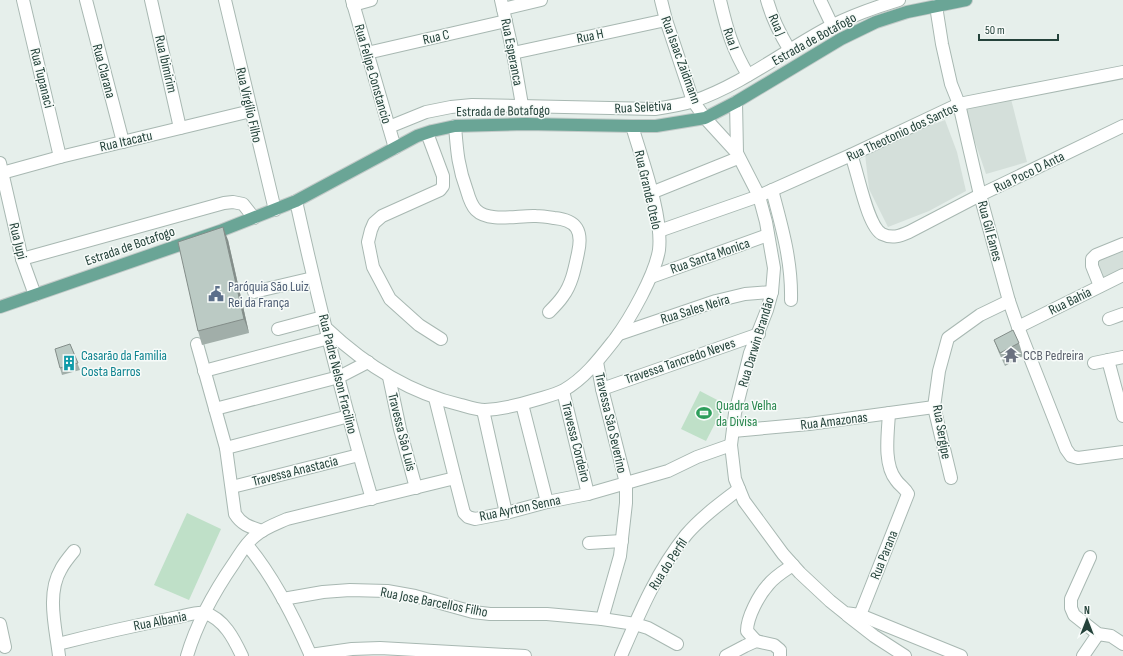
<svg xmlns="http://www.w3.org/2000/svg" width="1123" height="656" font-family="'Sofia Sans Condensed',sans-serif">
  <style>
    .built { fill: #d4dfda }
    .green { fill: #bfe0c8 }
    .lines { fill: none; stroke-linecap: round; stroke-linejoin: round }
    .minor-casing { stroke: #a8b8b2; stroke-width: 14 }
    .major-casing { stroke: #c2cac8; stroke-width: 14 }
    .minor { stroke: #fff; stroke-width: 12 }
    .major { stroke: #6aa596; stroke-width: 12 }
    .wall { fill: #a1aea9 }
    .shaded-wall { fill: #838d89 }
    .building { fill: #bbcac4; stroke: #838d89 }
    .labels { text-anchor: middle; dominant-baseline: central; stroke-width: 3; stroke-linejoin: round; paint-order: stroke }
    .street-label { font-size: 14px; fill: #24423a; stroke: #f7fbf9 }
    .service-label { font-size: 14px; fill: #4e5e75; stroke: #f7fbf9; text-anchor: start }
    .culture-label { font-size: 14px; fill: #0d838f; stroke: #f7fbf9; text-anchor: start }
    .worship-label { font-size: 14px; fill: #5b616d; stroke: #f7fbf9; text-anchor: start }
    .leisure-label { font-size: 14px; fill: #27864d; stroke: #f7fbf9; text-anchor: start }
  </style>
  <rect width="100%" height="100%" fill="#e6efeb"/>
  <!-- built -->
  <g class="built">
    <path d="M 1011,99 L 1027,162 L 986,174 L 963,107 Z"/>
    <path d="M 945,120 L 957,152 L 966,191 L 929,211 L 888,227 L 869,189 L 865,154 L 900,137 Z"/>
    <path d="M 1123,246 L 1123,271 L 1100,280 L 1093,260 Z"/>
  </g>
  <!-- green -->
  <g class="green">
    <path d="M 700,391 L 725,404 L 706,441 L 681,429 Z"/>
    <path d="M 187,513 L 221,529 L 189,600 L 154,585 Z"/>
  </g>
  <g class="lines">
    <defs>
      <g id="minor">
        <path d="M 23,0 L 60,157"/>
        <path d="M 86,0 L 123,142"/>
        <path d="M 151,0 L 180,128"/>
        <path d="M 225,0 L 275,210"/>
        <path d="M 352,0 L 395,148"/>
        <path d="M 501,0 L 513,53 L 522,105"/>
        <path d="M 661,0 L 666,20 L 693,101 L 705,118 L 737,153"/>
        <path d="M 720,0 C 727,30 732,48 748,75"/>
        <path d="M 767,0 C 772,18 780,34 789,49"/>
        <path d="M 820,0 L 832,25"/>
        <path d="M 353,5 L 371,0"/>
        <path d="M 936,6 L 942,44 L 951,84 L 959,104 L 980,195 L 1009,301 L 1018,327 L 1066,449 L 1071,456 L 1078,458 L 1123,452"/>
        <path d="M 503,9 L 541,0"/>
        <path d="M 367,53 L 506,21"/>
        <path d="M 513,53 L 666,20"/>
        <path d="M 736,102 L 737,153 L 759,196 L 766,222 L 774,268 L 772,292 L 767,310 L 750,353 L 735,413 L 731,445 L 735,479 L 744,501 L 783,554 L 800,573 L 830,601 L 845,613 L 860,615 L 961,656"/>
        <path d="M 455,126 C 457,151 458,167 467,191 C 469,198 472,206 476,210 C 489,223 519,215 536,216 C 542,216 548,217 554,218 C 577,220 583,231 578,253 C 575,267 572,284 563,296 C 559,302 554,307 549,312"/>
        <path d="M 389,127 L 426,112 L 451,107 L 472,105 L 655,109 C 668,107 681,105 694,101 C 743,84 785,50 831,26 C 853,15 876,7 899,0"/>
        <path d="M 427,133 L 443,176 L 443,186 L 440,190 L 382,216 L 374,223 L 371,230 L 368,242 L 373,267 L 390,299 L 419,325 L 441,339"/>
        <path d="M 851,155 C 858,172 867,226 882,234 C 892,239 900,236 909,232 L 980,195 L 1123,126"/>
        <path d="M 0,163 L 22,259 L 35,295"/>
        <path d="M 2,173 L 60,157 L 251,111"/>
        <path d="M 772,190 C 782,227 792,262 791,300"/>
        <path d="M 651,193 L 738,158"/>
        <path d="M 296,201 C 318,301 343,401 372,499"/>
        <path d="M 659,231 L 759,196 L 851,155 L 959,104 L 1123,72"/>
        <path d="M 22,259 L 224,203 L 233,202 L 243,204 L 254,218"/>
        <path d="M 651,277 L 768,235"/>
        <path d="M 1100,286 L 1092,266 L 1092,259 L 1096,255 L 1123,244"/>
        <path d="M 254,292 L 313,278"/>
        <path d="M 1109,319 L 1123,314"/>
        <path d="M 1018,327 L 1123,275"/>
        <path d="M 326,328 C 364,364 410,393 461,405 C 468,407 477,410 485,410 C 502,409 519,405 535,400 C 544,397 555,395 564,390 C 585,378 600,358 615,339 C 630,319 655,275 659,250 C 663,216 642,160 632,126"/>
        <path d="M 278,329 L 323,317"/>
        <path d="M 619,334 L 716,301 L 745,294 L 772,292"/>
        <path d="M 197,344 L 226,448 L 235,514 C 242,525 250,527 262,531"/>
        <path d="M 1108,360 L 1123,416"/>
        <path d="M 597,362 L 602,389 L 626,483 L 626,503 L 620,556 L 602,619"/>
        <path d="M 1094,363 L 1123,357"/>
        <path d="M 204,371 L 329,338"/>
        <path d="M 389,377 L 400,429 L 416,488"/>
        <path d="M 602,389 L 759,334"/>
        <path d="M 563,391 L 588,494"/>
        <path d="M 435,398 L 455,478"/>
        <path d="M 522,404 L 547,502"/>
        <path d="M 215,409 L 339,377 L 368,362"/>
        <path d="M 483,410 L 506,513"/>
        <path d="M 733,431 L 809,424 L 934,407"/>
        <path d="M 226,448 L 349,416"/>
        <path d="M 951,478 L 934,407 L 939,371 L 948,338 L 980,315 L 1009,301"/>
        <path d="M 232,487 L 359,455"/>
        <path d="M 589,543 L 622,541"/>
        <path d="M 247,545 C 274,577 294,617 311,656"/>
        <path d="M 1090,557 L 1071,599 L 1071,608 L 1074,615 L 1098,634 L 1111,636 L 1123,644"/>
        <path d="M 283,599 L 323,592 L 350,590 L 387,591 L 415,596 L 473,612 L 490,614 L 547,614 L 602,619 L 635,624 L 648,628 L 677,644"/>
        <path d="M 847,615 L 874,636 L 905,656"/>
        <path d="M 860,615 L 908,494 C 905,488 900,486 896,480 C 883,464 888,433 889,413"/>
        <path d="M 0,624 L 5,647"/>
        <path d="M 756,641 L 747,631 C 747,617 759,595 768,585 C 774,577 784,571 793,565"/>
        <path d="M 58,644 C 97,634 137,625 178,617 C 184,616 199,611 205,613 C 224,619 234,639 242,656"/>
        <path d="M 310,655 L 352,649 L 380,648 L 525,656"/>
        <path d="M 59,656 C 56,629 46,594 61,569 C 64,563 69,557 74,551"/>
        <path d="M 187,656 C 197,622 214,592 234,563 C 240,554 246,543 255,536 C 264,528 276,524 287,519 L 455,478 L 464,513 L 468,517 L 475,519 L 506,513 L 547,502 L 588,494 L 668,471 L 697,457 L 731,445"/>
        <path d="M 621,656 C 639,614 657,571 686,535 C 701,517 721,503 739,489"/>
        <path d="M 726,656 L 745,646 L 756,641 L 774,645 L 780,650 L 780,656"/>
        <path d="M 1083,656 L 1098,634"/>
      </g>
      <path id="major" d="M 0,307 L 220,231 L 296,201 L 417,136 L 432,131 L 455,126 L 525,124 L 632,126 L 656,126 L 705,118 L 736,102 L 841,39 L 876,22 L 907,12 L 966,0"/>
    </defs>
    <!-- minor casing -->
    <use href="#minor" class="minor-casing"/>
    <!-- major casing -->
    <use href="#major" class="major-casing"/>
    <!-- minor -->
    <use href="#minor" class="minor"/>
    <!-- major -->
    <use href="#major" class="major"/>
  </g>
  <!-- wall -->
  <g class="wall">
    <path d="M 228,240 L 249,333 L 202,345 L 198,331 Z"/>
    <path d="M 994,340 L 1019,343 L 1023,356 L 1005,366 L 999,353 Z"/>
    <path d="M 70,344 L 80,370 L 62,375 L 60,368 Z"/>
  </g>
  <!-- shaded-wall -->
  <path class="shaded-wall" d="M 223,227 L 228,240 L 249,333 L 244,319 Z"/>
  <!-- building -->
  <g class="building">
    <path d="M 223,227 L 244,319 L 198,331 L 178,242 Z"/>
    <path d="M 1013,330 L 1019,343 L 1000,353 L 994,340 Z"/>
    <path d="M 70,344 L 78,363 L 60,368 L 55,349 Z"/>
  </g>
  <!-- icons -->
  <defs>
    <symbol id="civic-bare" viewBox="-9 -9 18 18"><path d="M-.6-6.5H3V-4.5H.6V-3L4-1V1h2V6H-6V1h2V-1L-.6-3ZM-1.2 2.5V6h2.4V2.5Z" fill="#5c6f8a" stroke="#f7fbf9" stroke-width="2.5" paint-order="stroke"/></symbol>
    <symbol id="temple-bare" viewBox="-9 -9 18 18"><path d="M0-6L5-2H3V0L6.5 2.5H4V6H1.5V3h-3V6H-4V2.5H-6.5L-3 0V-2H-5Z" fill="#6b7280" stroke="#f7fbf9" stroke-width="2.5" paint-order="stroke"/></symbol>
    <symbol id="building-bare" viewBox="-9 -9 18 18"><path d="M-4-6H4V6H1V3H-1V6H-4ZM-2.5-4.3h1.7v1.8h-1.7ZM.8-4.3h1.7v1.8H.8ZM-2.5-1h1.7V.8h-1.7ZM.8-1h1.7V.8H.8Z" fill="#0f9aa8" stroke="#f7fbf9" stroke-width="2.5" paint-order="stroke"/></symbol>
    <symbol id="stadium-bare" viewBox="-9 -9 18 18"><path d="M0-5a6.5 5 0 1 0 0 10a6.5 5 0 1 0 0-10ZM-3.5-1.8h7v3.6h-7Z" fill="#2e9e5b" stroke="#f7fbf9" stroke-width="2.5" paint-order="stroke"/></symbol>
  </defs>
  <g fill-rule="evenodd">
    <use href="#civic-bare" x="205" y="283" width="22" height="22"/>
    <use href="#temple-bare" x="1000" y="344" width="22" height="22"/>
    <use href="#building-bare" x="58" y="352" width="22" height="22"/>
    <use href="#stadium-bare" x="693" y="402" width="22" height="22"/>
  </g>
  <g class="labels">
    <!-- street labels -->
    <g class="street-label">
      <text transform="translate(777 25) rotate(66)">Rua J</text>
      <text transform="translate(590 36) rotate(-12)">Rua H</text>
      <text transform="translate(436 37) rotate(-13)">Rua C</text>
      <text transform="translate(731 39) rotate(71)">Rua I</text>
      <text transform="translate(814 39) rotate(-29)">Estrada de Botafogo</text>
      <text transform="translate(512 52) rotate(79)">Rua Esperanca</text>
      <text transform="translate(681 60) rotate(70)">Rua Isaac Zaidmann</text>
      <text transform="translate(166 64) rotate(77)">Rua Ibimirim</text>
      <text transform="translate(104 71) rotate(75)">Rua Clarana</text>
      <text transform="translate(373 74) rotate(74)">Rua Felipe Constancio</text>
      <text transform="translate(42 78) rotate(76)">Rua Tupanaci</text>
      <text transform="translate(249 105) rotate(77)">Rua Virgílio Filho</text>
      <text transform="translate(643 107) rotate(-3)">Rua Seletiva</text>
      <text transform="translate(503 111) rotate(-1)">Estrada de Botafogo</text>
      <text transform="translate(902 132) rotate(-25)">Rua Theotonio dos Santos</text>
      <text transform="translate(126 141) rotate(-13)">Rua Itacatu</text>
      <text transform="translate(1029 172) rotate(-26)">Rua Poco D Anta</text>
      <text transform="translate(648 190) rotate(77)">Rua Grande Otelo</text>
      <text transform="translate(990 231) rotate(75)">Rua Gil Eanes</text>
      <text transform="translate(18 241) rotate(76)">Rua Jupi</text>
      <text transform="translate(130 246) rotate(-19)">Estrada de Botafogo</text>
      <text transform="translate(710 256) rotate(-19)">Rua Santa Monica</text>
      <text transform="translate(1070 301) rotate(-26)">Rua Bahia</text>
      <text transform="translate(695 309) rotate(-17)">Rua Sales Neira</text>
      <text transform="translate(756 342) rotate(-73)">Rua Darwin Brandão</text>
      <text transform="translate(680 361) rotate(-19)">Travessa Tancredo Neves</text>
      <text transform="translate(338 374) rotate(76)">Rua Padre Nelson Fracilino</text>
      <text transform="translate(834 421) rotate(-7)">Rua Amazonas</text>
      <text transform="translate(611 423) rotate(77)">Travessa Sāo Severino</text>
      <text transform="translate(402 432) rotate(76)">Travessa Sāo Luis</text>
      <text transform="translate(942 432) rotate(80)">Rua Sergipe</text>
      <text transform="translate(576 442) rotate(76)">Travessa Cordeiro</text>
      <text transform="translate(295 471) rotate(-14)">Travessa Anastacia</text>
      <text transform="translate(520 508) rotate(-12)">Rua Ayrton Senna</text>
      <text transform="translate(884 555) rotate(-68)">Rua Parana</text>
      <text transform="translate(668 564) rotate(-57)">Rua do Perfil</text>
      <text transform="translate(434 602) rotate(11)">Rua Jose Barcellos Filho</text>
      <text transform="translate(160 621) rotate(-11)">Rua Albania</text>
    </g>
    <!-- service labels -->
    <g class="service-label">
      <text x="228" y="286">Paróquia São Luiz<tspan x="228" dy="16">Rei da França</tspan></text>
    </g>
    <!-- culture labels -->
    <g class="culture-label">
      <text x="81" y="355">Casarão da Familia<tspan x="81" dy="16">Costa Barros</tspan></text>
    </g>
    <!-- worship labels -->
    <g class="worship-label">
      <text x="1023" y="355">CCB Pedreira</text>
    </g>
    <!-- leisure labels -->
    <g class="leisure-label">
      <text x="716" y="405">Quadra Velha<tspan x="716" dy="16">da Divisa</tspan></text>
    </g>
  </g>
  <!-- north arrow -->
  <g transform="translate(1087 620)" stroke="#f7fbf9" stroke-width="3" paint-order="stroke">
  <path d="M0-3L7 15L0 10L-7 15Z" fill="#24423a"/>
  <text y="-6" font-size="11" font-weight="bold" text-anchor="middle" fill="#24423a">N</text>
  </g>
  <!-- scale -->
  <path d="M979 34v6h79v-6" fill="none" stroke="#24423a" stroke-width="2"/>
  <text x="985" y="34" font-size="12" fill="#24423a" stroke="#f7fbf9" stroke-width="3" paint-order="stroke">50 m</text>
</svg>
